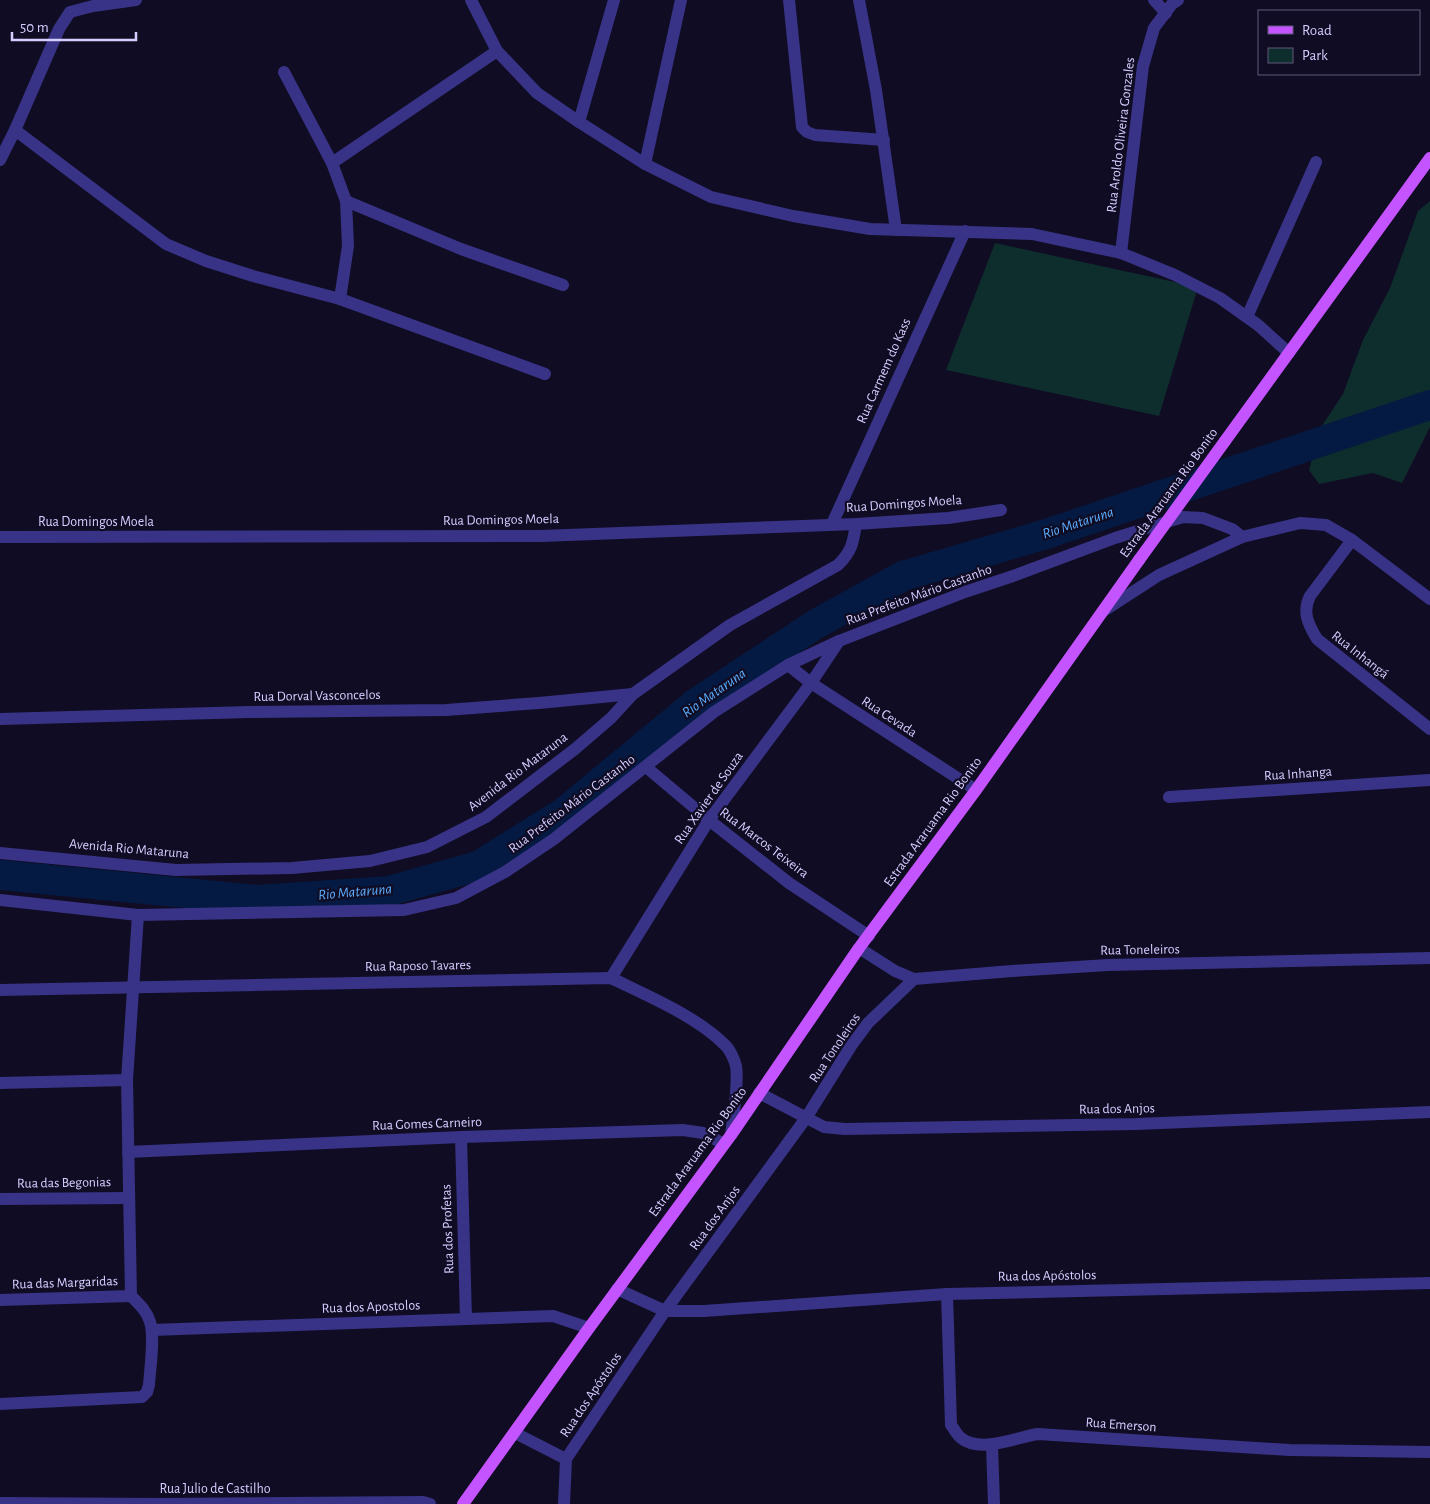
<svg xmlns="http://www.w3.org/2000/svg" width="1430" height="1504" font-family="'Alegreya Sans',sans-serif">
  <style>
    .green { fill: #0e2d2d }
    .lines { fill: none; stroke-linecap: round; stroke-linejoin: round }
    .river { stroke: #051a42; stroke-width: 30 }
    .minor { stroke: #383386; stroke-width: 12 }
    .tertiary { stroke: #383386; stroke-width: 12 }
    .primary { stroke: #c454ff; stroke-width: 12 }
    .primary-bridge { stroke: #c454ff; stroke-width: 12 }
    .labels { text-anchor: middle; dominant-baseline: central; stroke-width: 4.5; stroke-linejoin: round; paint-order: stroke }
    .street-label { font-size: 14px; fill: #d5cdff; stroke: #100c23 }
    .water-label { font-size: 15px; font-style: italic; fill: #5baeff; stroke: #100c23 }
  </style>
  <rect width="100%" height="100%" fill="#100c23"/>
  <!-- green -->
  <g class="green">
    <path d="M 1430,201 L 1430,427 L 1402,483 L 1373,473 L 1319,484 L 1309,470 L 1321,427 L 1343,394 L 1363,340 L 1390,288 L 1418,211 Z"/>
    <path d="M 995,243 L 1198,287 L 1159,416 L 946,370 Z"/>
  </g>
  <g class="lines">
    <!-- river -->
    <path class="river" d="M 0,875 L 257,900 L 389,891 L 478,866 L 563,813 L 696,703 L 816,624 L 903,576 L 1043,535 L 1430,405"/>
    <!-- minor -->
    <g class="minor">
      <path d="M 789,0 L 802,127 L 807,132 L 815,135 L 884,140"/>
      <path d="M 859,0 L 876,90 L 896,230"/>
      <path d="M 1154,0 L 1166,13"/>
      <path d="M 497,51 L 332,163 L 346,201 L 348,246 L 340,299 L 545,374"/>
      <path d="M 284,72 L 332,163"/>
      <path d="M 579,122 L 614,0"/>
      <path d="M 15,130 L 59,29 L 70,12 L 93,6 L 136,0"/>
      <path d="M 0,160 L 15,130 L 166,244 L 206,261 L 253,276 L 340,299"/>
      <path d="M 645,164 L 681,0"/>
      <path d="M 346,201 L 461,249 L 563,285"/>
      <path d="M 1121,253 L 1143,66 L 1154,28 L 1172,4 L 1178,0"/>
      <path d="M 1247,317 L 1316,162"/>
      <path d="M 832,524 L 965,231"/>
      <path d="M 0,537 L 541,536 L 856,524 L 948,518 L 1001,510"/>
      <path d="M 1352,540 L 1310,596 C 1302,612 1308,624 1317,639 L 1430,729"/>
      <path d="M 1105,610 L 1159,575 L 1242,537 L 1300,523 L 1326,525 L 1352,540 L 1430,599"/>
      <path d="M 788,665 L 811,683 L 976,790"/>
      <path d="M 0,719 L 249,712 L 446,710 L 539,703 L 633,694"/>
      <path d="M 646,767 L 709,820 L 789,883 L 869,936"/>
      <path d="M 1169,797 L 1430,780"/>
      <path d="M 0,853 L 176,870 L 292,868 L 370,861 L 427,847 L 486,817 L 575,749 L 611,718 L 633,694 L 730,625 L 838,565 C 852,551 853,543 856,524"/>
      <path d="M 0,900 L 138,915 L 404,910 L 456,898 L 505,872 L 554,839 L 714,712 L 788,665 L 839,641 L 965,592 L 1013,576 L 1115,538 L 1183,517 L 1203,518 L 1232,529 L 1242,537"/>
      <path d="M 859,948 L 895,971 L 914,979 L 1012,971 L 1108,965 L 1430,958"/>
      <path d="M 611,978 L 709,820 L 811,683 L 839,641"/>
      <path d="M 0,990 L 611,978 C 648,996 698,1017 726,1046 C 730,1050 735,1061 736,1066 C 739,1083 733,1117 731,1135"/>
      <path d="M 0,1083 L 127,1080"/>
      <path d="M 759,1093 L 824,1127 L 845,1129 L 1136,1124 L 1430,1112"/>
      <path d="M 461,1137 L 466,1319"/>
      <path d="M 128,1152 L 461,1137 L 683,1130 L 703,1133 L 724,1144"/>
      <path d="M 0,1199 L 128,1198"/>
      <path d="M 617,1289 L 665,1311 L 704,1311 L 947,1294 L 1430,1283"/>
      <path d="M 947,1294 L 951,1425 C 954,1429 957,1435 961,1438 C 981,1454 1016,1437 1038,1434 L 1289,1450 L 1430,1452"/>
      <path d="M 0,1300 L 131,1296"/>
      <path d="M 152,1330 L 553,1316 L 589,1328"/>
      <path d="M 0,1404 L 142,1397 L 147,1392 L 149,1385 C 150,1369 155,1336 150,1322 C 147,1311 139,1304 131,1296 L 127,1080 L 138,915"/>
      <path d="M 515,1433 L 566,1459"/>
      <path d="M 992,1445 L 994,1504"/>
      <path d="M 0,1503 L 160,1504 L 423,1502 L 430,1504"/>
      <path d="M 564,1504 L 566,1459 L 665,1311 L 806,1118 L 851,1046 L 868,1023 L 914,979"/>
    </g>
    <!-- tertiary -->
    <path class="tertiary" d="M 471,0 L 497,51 L 537,93 L 579,122 L 645,164 L 711,197 L 793,216 L 870,229 L 1032,234 L 1121,253 L 1175,275 L 1220,298 L 1258,325 L 1289,353"/>
    <!-- primary -->
    <g class="primary">
      <path d="M 1225,441 L 1430,158"/>
      <path d="M 463,1504 L 589,1328 L 731,1135 L 859,948 L 976,790 L 1139,560"/>
    </g>
    <!-- primary-bridge -->
    <path class="primary-bridge" d="M 1139,560 L 1225,441"/>
  </g>
  <g class="labels">
    <!-- street labels -->
    <g class="street-label">
      <text transform="translate(1121 135) rotate(-83)">Rua Aroldo Oliveira Gonzales</text>
      <text transform="translate(884 371) rotate(-66)">Rua Carmem do Kass</text>
      <text transform="translate(1169 493) rotate(-54)">Estrada Araruama Rio Bonito</text>
      <text transform="translate(904 504) rotate(-4)">Rua Domingos Moela</text>
      <text transform="translate(501 520) rotate(-1)">Rua Domingos Moela</text>
      <text x="96" y="522">Rua Domingos Moela</text>
      <text transform="translate(919 595) rotate(-20)">Rua Prefeito Mário Castanho</text>
      <text transform="translate(1360 655) rotate(38)">Rua Inhangá</text>
      <text transform="translate(317 696) rotate(-1)">Rua Dorval Vasconcelos</text>
      <text transform="translate(889 717) rotate(33)">Rua Cevada</text>
      <text transform="translate(518 772) rotate(-37)">Avenida Rio Mataruna</text>
      <text transform="translate(1298 774) rotate(-4)">Rua Inhanga</text>
      <text transform="translate(709 798) rotate(-55)">Rua Xavier de Souza</text>
      <text transform="translate(572 804) rotate(-37)">Rua Prefeito Mário Castanho</text>
      <text transform="translate(933 822) rotate(-54)">Estrada Araruama Rio Bonito</text>
      <text transform="translate(764 843) rotate(37)">Rua Marcos Teixeira</text>
      <text transform="translate(129 849) rotate(5)">Avenida Rio Mataruna</text>
      <text transform="translate(1140 950) rotate(-1)">Rua Toneleiros</text>
      <text transform="translate(418 966) rotate(-1)">Rua Raposo Tavares</text>
      <text transform="translate(835 1048) rotate(-56)">Rua Tonoleiros</text>
      <text transform="translate(1117 1109) rotate(-1)">Rua dos Anjos</text>
      <text transform="translate(427 1124) rotate(-2)">Rua Gomes Carneiro</text>
      <text transform="translate(698 1152) rotate(-54)">Estrada Araruama Rio Bonito</text>
      <text transform="translate(64 1183) rotate(-1)">Rua das Begonias</text>
      <text transform="translate(715 1218) rotate(-54)">Rua dos Anjos</text>
      <text transform="translate(448 1229) rotate(-92)">Rua dos Profetas</text>
      <text transform="translate(1047 1276) rotate(-1)">Rua dos Apóstolos</text>
      <text transform="translate(65 1283) rotate(-2)">Rua das Margaridas</text>
      <text transform="translate(371 1307) rotate(-2)">Rua dos Apostolos</text>
      <text transform="translate(591 1395) rotate(-56)">Rua dos Apóstolos</text>
      <text transform="translate(1121 1425) rotate(4)">Rua Emerson</text>
      <text x="215" y="1489">Rua Julio de Castilho</text>
    </g>
    <!-- water labels -->
    <g class="water-label">
      <text transform="translate(1078 523) rotate(-18)">Rio Mataruna</text>
      <text transform="translate(714 693) rotate(-35)">Rio Mataruna</text>
      <text transform="translate(355 892) rotate(-5)">Rio Mataruna</text>
    </g>
  </g>
  <!-- legend -->
  <rect x="1258" y="10" width="162" height="65" fill="#100c23" stroke="#5f597b"/>
  <rect x="1268" y="26" width="25" height="8" fill="#c454ff" stroke="#5f597b"/>
  <text x="1302" y="35" font-size="15" fill="#d5cdff">Road</text>
  <rect x="1268" y="48" width="25" height="15" fill="#0e2d2d" stroke="#5f597b"/>
  <text x="1302" y="60" font-size="15" fill="#d5cdff">Park</text>
  <!-- scale -->
  <path d="M12 32v8h124v-8" fill="none" stroke="#d5cdff" stroke-width="2.5"/>
  <text x="20" y="32" font-size="15" fill="#d5cdff" stroke="#100c23" stroke-width="4" paint-order="stroke">50 m</text>
</svg>
